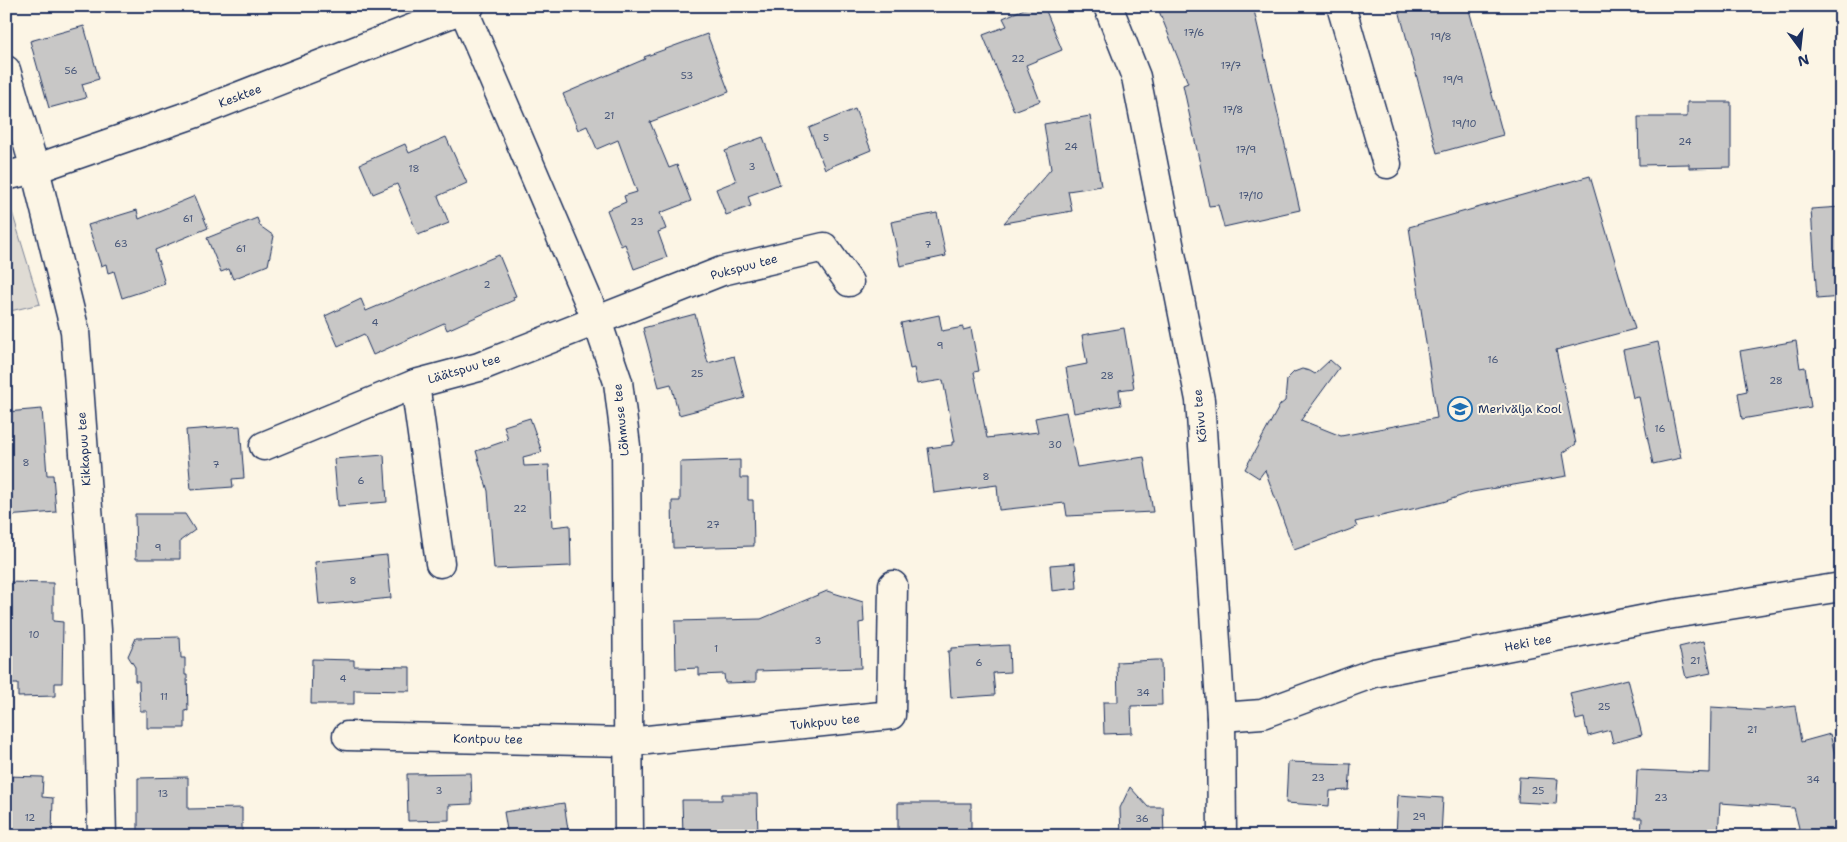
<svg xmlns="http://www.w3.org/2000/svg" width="1847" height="842" font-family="'Shantell Sans',sans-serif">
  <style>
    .green { fill: #dfdbd4; stroke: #7d8599 }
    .building { fill: #c8c7c6; stroke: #1b2f5e }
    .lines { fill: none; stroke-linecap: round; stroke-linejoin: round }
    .minor-casing { stroke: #1b2f5e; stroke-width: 31 }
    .minor { stroke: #fcf5e5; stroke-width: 28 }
    .labels { text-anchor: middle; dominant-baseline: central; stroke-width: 4; stroke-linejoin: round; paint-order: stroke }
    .number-label { font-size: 10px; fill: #465578 }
    .street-label { font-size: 12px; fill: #1b2f5e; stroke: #fcf5e5 }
    .poi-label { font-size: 12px; fill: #1b2f5e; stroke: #fcf5e5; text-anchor: start }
  </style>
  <rect width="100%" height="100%" fill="#fcf5e5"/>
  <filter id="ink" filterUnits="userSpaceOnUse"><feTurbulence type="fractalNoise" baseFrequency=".02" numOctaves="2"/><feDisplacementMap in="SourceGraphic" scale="10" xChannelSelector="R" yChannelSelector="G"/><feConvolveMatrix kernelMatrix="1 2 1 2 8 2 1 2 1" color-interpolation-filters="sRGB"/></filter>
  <g filter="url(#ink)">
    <!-- green -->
    <path class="green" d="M 12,212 L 40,304 L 6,312 L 6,217 Z"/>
    <!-- building -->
    <g class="building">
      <path d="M 1031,6 L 1044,6 L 1062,50 L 1026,65 L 1040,101 L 1014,111 L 983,35 L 1007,26 L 1003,18 Z"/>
      <path d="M 1157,6 L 1253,6 L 1300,210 L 1224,227 L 1218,205 L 1209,206 L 1183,85 L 1188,83 Z"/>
      <path d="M 1398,6 L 1468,6 L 1503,135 L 1437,153 Z"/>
      <path d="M 84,26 L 99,79 L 82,84 L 86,98 L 49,108 L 30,41 Z"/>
      <path d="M 707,34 L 729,92 L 650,122 L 669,168 L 677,165 L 691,201 L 660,213 L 666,229 L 658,232 L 667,257 L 634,269 L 625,244 L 621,246 L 607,210 L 626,202 L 624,196 L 637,192 L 618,140 L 597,149 L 587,126 L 578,130 L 563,94 L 645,59 L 644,57 Z"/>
      <path d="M 1687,102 L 1731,102 L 1731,167 L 1689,168 L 1689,164 L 1639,165 L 1638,117 L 1687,117 Z"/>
      <path d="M 855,109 L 871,150 L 825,169 L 809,128 Z"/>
      <path d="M 1090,116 L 1101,186 L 1068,191 L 1072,211 L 1004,223 L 1051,169 L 1044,124 Z"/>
      <path d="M 446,137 L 467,183 L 438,196 L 449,223 L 418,235 L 397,184 L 373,194 L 360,164 L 405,144 L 409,153 Z"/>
      <path d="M 763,137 L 780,184 L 748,196 L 751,206 L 726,215 L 716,189 L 736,181 L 725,151 Z"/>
      <path d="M 1590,176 L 1635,329 L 1556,350 L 1576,444 L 1563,453 L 1567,476 L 1472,492 L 1443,502 L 1355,522 L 1357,527 L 1294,550 L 1265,470 L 1259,478 L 1245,469 L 1280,405 L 1285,401 L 1287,379 L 1294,372 L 1302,369 L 1310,371 L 1315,374 L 1330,360 L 1339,368 L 1301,420 L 1341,436 L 1437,418 L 1409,227 Z"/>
      <path d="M 195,196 L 208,228 L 155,250 L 165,284 L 122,298 L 114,271 L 108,273 L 106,264 L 101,266 L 88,225 L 137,210 L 139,219 Z"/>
      <path d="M 1841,207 L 1841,297 L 1817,299 L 1811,209 Z"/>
      <path d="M 937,213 L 946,256 L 900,266 L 891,222 Z"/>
      <path d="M 257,218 L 260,226 L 274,236 L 268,265 L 233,279 L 229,269 L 221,272 L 207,238 Z"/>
      <path d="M 499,255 L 516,296 L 513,297 L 514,300 L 447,330 L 444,323 L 373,355 L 364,334 L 338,346 L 325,316 L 361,299 L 366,311 Z"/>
      <path d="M 695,314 L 708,363 L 734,356 L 745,398 L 679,415 L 671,384 L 659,387 L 643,328 Z"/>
      <path d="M 939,315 L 942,331 L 963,327 L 963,330 L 971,328 L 979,371 L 974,372 L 987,438 L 1038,432 L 1035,418 L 1066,412 L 1077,467 L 1144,457 L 1153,512 L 1067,516 L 1065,503 L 999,510 L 997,485 L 934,493 L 928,448 L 952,445 L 952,442 L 955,442 L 943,380 L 917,384 L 914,368 L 910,369 L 901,323 Z"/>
      <path d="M 1124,328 L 1134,388 L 1119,390 L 1121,405 L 1074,413 L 1066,368 L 1087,364 L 1082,335 Z"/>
      <path d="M 1796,341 L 1800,368 L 1805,367 L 1811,407 L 1742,419 L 1738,393 L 1747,391 L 1740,351 Z"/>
      <path d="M 1658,342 L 1681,458 L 1653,464 L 1639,397 L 1633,398 L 1623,350 Z"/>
      <path d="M 42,409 L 47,475 L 53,475 L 56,512 L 6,516 L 6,412 Z"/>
      <path d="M 530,418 L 542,452 L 523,457 L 524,466 L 549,465 L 552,527 L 570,525 L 571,566 L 494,569 L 488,491 L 476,451 L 508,440 L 504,426 Z"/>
      <path d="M 240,426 L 244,478 L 232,479 L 233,487 L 191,490 L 186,430 Z"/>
      <path d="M 384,455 L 387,502 L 338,506 L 334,459 Z"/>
      <path d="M 740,460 L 740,478 L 748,478 L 748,500 L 753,500 L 754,546 L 673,548 L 672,501 L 680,501 L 680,462 Z"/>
      <path d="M 135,514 L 185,514 L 195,530 L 180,541 L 180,559 L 136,559 Z"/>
      <path d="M 387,555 L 391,598 L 319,605 L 315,562 Z"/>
      <path d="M 1075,563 L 1077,588 L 1052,591 L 1050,565 Z"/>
      <path d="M 6,582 L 53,583 L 53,621 L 63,622 L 62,683 L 55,683 L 55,696 L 18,697 L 18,684 L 6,684 Z"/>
      <path d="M 827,591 L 863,602 L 864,622 L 859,623 L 861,668 L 756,671 L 756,682 L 725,683 L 724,674 L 699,675 L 699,668 L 676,669 L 675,621 L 761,619 Z"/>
      <path d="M 180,637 L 181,658 L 185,658 L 185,675 L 187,675 L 188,711 L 185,710 L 185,728 L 147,728 L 147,711 L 140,711 L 139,681 L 135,681 L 135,667 L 128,656 L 136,638 Z"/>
      <path d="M 1704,641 L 1711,673 L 1686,678 L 1679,647 Z"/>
      <path d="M 1009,645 L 1010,672 L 993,673 L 995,695 L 951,698 L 948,651 L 951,651 L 951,648 Z"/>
      <path d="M 312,659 L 354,660 L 354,666 L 410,667 L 410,691 L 354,690 L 354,704 L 311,704 Z"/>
      <path d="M 1156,660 L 1161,660 L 1162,705 L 1131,706 L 1132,733 L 1104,734 L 1103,702 L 1118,702 L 1117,662 Z"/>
      <path d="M 1628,679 L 1642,735 L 1613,743 L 1610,730 L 1588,736 L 1584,718 L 1576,720 L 1570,693 Z"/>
      <path d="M 1795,706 L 1801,742 L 1830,734 L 1841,778 L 1841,832 L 1826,836 L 1801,836 L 1794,808 L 1720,803 L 1718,836 L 1641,836 L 1642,818 L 1635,818 L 1637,770 L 1710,773 L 1711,707 L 1763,710 Z"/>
      <path d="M 1288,762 L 1351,764 L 1349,790 L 1330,791 L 1329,806 L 1286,803 Z"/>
      <path d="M 471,773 L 472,804 L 449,805 L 449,820 L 408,821 L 407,774 Z"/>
      <path d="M 6,776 L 43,777 L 42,797 L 53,798 L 52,836 L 6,836 Z"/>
      <path d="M 188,777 L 188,809 L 242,808 L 242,836 L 138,836 L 138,778 Z"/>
      <path d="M 1519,777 L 1558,779 L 1556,804 L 1518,802 Z"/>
      <path d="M 1130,787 L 1148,807 L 1163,807 L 1164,836 L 1121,836 L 1120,808 Z"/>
      <path d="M 722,794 L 757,794 L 758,836 L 683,836 L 682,800 L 722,800 Z"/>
      <path d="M 1398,795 L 1443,798 L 1441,836 L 1396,836 Z"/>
      <path d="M 564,803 L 569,836 L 508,836 L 504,812 Z"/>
      <rect x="898" y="803" width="73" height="33"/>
    </g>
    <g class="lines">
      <defs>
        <g id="minor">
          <path d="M 462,6 L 597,321 L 618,382 L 626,446 L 629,836"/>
          <path d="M 1108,6 L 1136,77 L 1200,400 L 1221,717 L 1222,836"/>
          <path d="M 1341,6 L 1387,164"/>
          <path d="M 6,70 L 35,169 L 75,331 L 97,630 L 102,836"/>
          <path d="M 6,176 L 35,169 L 196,113 L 470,6"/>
          <path d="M 264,446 L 415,384"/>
          <path d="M 440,563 L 415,384 L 479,367 L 722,271 L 824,247 L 849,282"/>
          <path d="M 1221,717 L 1262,714 L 1374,673 L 1661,616 L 1841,587"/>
          <path d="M 347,736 L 628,742 L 891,715 L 893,585"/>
        </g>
      </defs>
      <!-- minor casing -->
      <use href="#minor" class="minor-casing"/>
      <!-- minor -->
      <use href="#minor" class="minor"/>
    </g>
  </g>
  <!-- icons -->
  <defs>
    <symbol id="school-ring" viewBox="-11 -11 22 22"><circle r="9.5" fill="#fcf5e5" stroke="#1f6fb2" stroke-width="1.5"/><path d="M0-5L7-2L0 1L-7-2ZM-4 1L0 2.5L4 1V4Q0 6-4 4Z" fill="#1f6fb2"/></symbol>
  </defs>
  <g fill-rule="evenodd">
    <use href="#school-ring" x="1446" y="395" width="28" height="28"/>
  </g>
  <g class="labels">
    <!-- number labels -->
    <g class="number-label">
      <text x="1194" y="32">17/6</text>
      <text x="1441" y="36">19/8</text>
      <text x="1018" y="58">22</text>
      <text x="1231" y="65">17/7</text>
      <text x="71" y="70">56</text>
      <text x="687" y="75">53</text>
      <text x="1453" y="79">19/9</text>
      <text x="1233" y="109">17/8</text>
      <text x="609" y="115">21</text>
      <text x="1464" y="123">19/10</text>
      <text x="826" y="137">5</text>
      <text x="1685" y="141">24</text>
      <text x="1071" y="146">24</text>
      <text x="1246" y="149">17/9</text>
      <text x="752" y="166">3</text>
      <text x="414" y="168">18</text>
      <text x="1251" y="195">17/10</text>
      <text x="188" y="218">61</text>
      <text x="637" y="221">23</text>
      <text x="121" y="243">63</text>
      <text x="928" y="244">7</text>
      <text x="241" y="248">61</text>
      <text x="487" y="284">2</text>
      <text x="375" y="322">4</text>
      <text x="940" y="345">9</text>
      <text x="1493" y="359">16</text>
      <text x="697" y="373">25</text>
      <text x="1107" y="375">28</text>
      <text x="1776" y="380">28</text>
      <text x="1660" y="428">16</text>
      <text x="1055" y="444">30</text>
      <text x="26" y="462">8</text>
      <text x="216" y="464">7</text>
      <text x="986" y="476">8</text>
      <text x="361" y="480">6</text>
      <text x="520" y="508">22</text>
      <text x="713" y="524">27</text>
      <text x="158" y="547">9</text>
      <text x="353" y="580">8</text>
      <text x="34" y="634">10</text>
      <text x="818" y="640">3</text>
      <text x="716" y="648">1</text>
      <text x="1695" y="660">21</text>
      <text x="979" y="662">6</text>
      <text x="343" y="678">4</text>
      <text x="1143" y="692">34</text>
      <text x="164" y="696">11</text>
      <text x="1604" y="706">25</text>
      <text x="1752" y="729">21</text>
      <text x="1318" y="777">23</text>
      <text x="1813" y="779">34</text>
      <text x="439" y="790">3</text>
      <text x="1538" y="790">25</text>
      <text x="163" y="793">13</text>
      <text x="1661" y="797">23</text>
      <text x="1419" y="816">29</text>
      <text x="30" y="817">12</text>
      <text x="1142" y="818">36</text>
    </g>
    <!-- street labels -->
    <g class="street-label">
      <text transform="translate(240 96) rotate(-21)">Kesktee</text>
      <text transform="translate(744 267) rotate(-15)">Pukspuu tee</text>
      <text transform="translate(464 369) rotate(-17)">Läätspuu tee</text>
      <text transform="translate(1200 416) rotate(-96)">Kõivu tee</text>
      <text transform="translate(621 420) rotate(-96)">Lõhmuse tee</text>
      <text transform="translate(84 449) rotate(-94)">Kikkapuu tee</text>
      <text transform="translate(1528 643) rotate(-11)">Heki tee</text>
      <text transform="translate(825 722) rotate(-6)">Tuhkpuu tee</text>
      <text transform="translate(488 739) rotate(1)">Kontpuu tee</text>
    </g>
    <!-- poi labels -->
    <g class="poi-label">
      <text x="1478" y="409">Merivälja Kool</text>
    </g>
  </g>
  <!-- margin -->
  <rect width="1847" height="842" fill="none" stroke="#fcf5e5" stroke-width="25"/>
  <rect x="12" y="12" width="1822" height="817" fill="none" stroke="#1b2f5e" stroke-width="2" filter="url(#ink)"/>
  <!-- north arrow -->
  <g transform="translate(1800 48) rotate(165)" stroke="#fcf5e5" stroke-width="4" paint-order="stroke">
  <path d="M0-4L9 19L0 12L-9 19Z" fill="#1b2f5e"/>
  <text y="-8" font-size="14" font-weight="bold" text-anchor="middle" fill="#1b2f5e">N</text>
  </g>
</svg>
